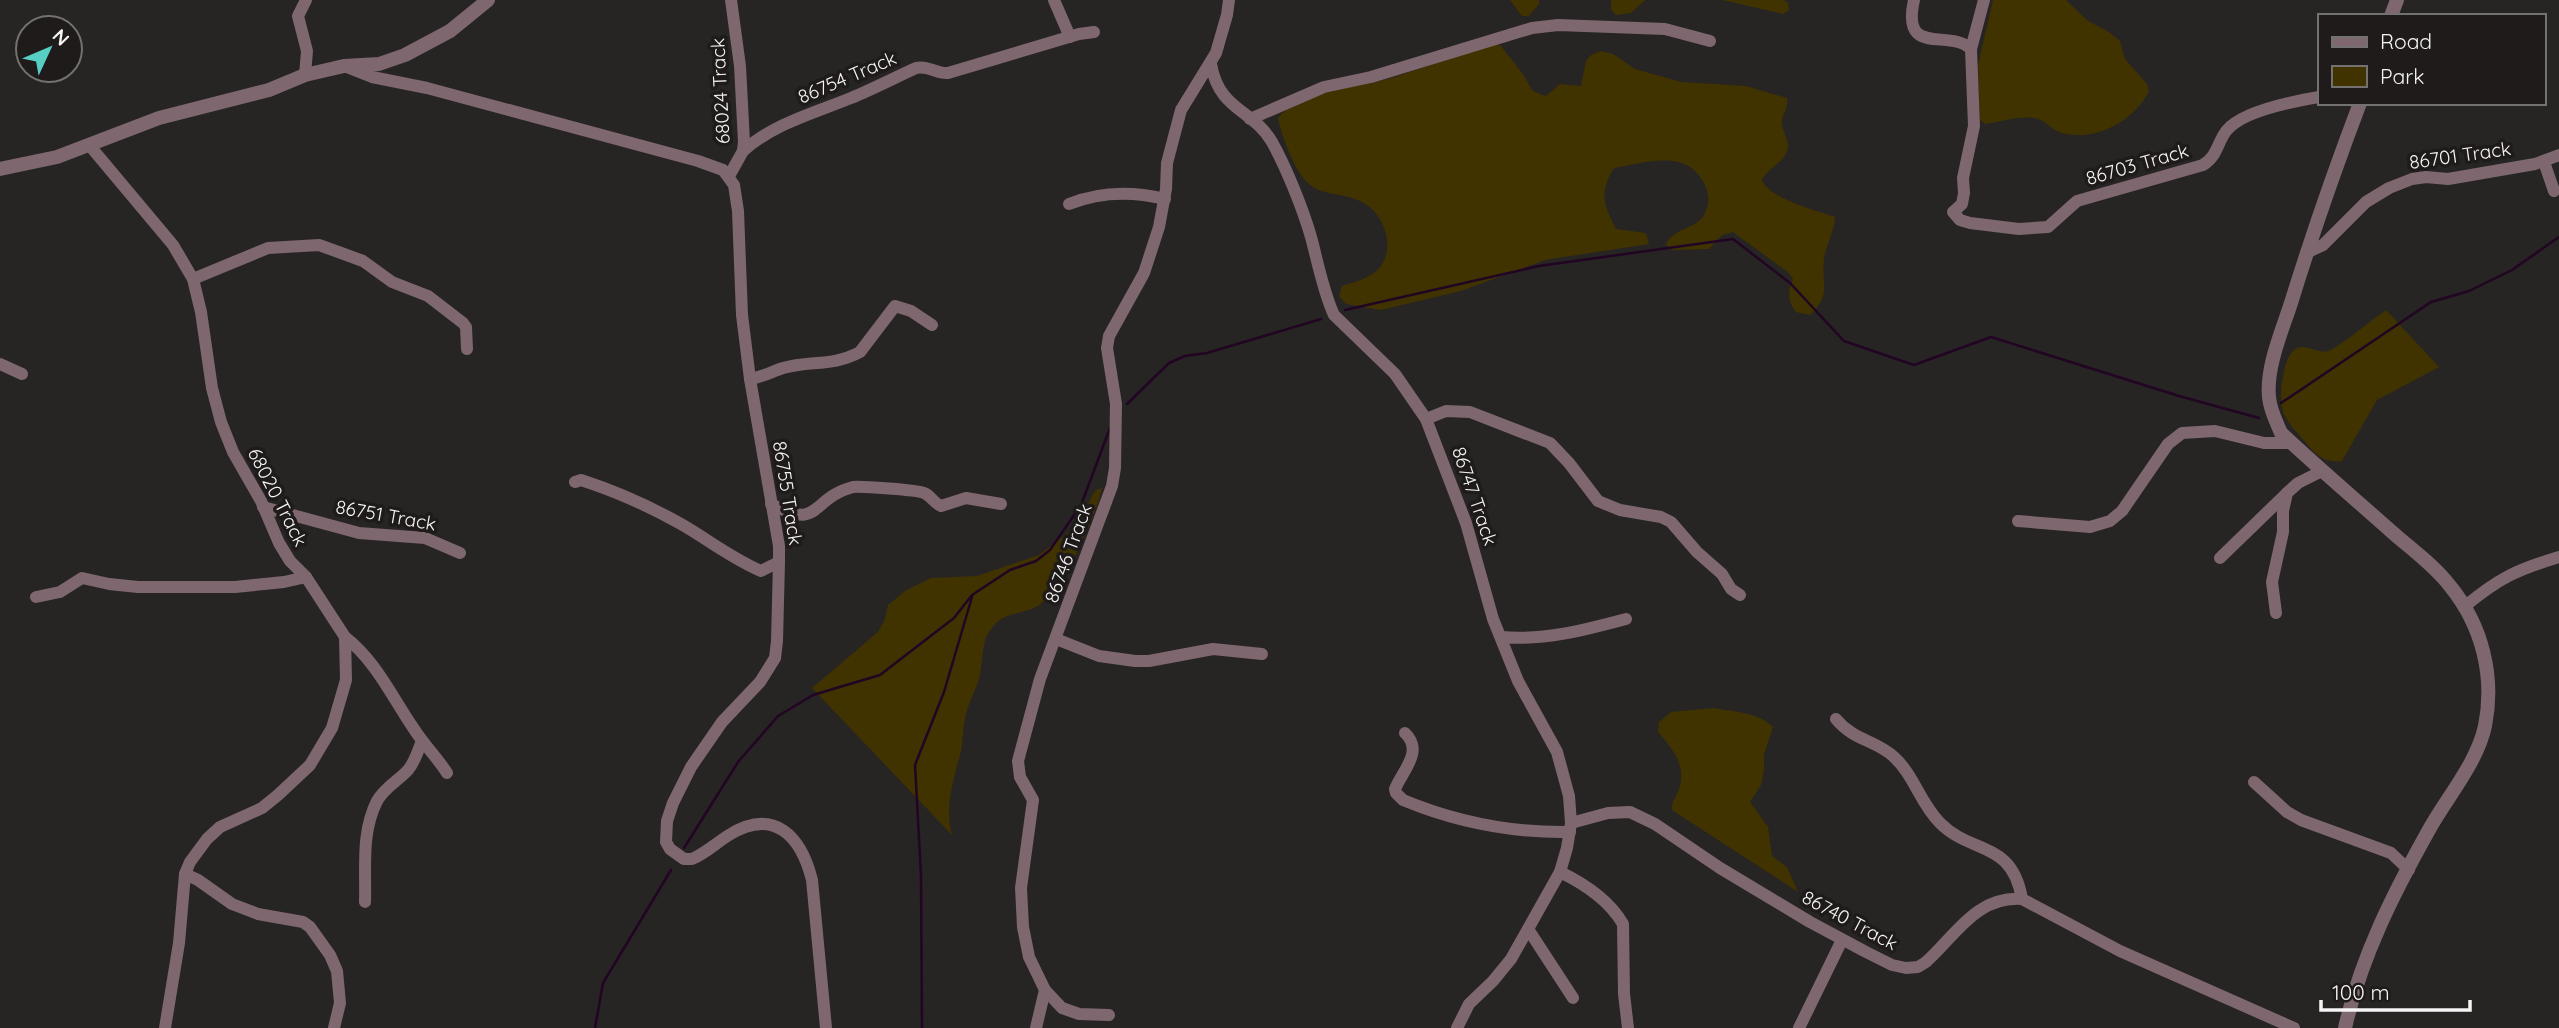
<svg xmlns="http://www.w3.org/2000/svg" width="2559" height="1028" font-family="Quicksand,sans-serif">
  <style>
    .green { fill: #403300 }
    .lines { fill: none; stroke-linecap: round; stroke-linejoin: round }
    .stream { stroke: #220523; stroke-width: 2.5 }
    .minor { stroke: #7e676e; stroke-width: 12 }
    .tertiary { stroke: #7e676e; stroke-width: 14 }
    .labels { text-anchor: middle; dominant-baseline: central; stroke-width: 7; stroke-linejoin: round; paint-order: stroke }
    .street-label { font-size: 19px; fill: #f6f4f4; stroke: #1e1b1a }
  </style>
  <rect width="100%" height="100%" fill="#272424"/>
  <!-- green -->
  <g class="green">
    <path d="M 1510,0 L 1539,0 L 1539,4 L 1529,16 L 1522,16 Z"/>
    <path d="M 1611,0 L 1645,0 L 1631,13 L 1616,15 L 1611,9 Z"/>
    <path d="M 1722,0 L 1784,0 L 1788,3 L 1789,10 L 1783,14 Z"/>
    <path d="M 1993,0 L 2066,0 L 2088,21 L 2109,32 L 2120,41 L 2125,59 L 2147,84 L 2149,91 C 2134,121 2096,142 2062,133 C 2051,130 2046,120 2034,118 C 2017,116 2002,122 1985,124 L 1980,120 L 1978,65 Z"/>
    <path d="M 1493,45 L 1500,45 L 1522,73 L 1533,91 L 1546,96 L 1560,84 L 1581,86 L 1586,61 L 1591,55 L 1601,51 L 1613,54 L 1635,69 L 1681,82 L 1746,86 L 1787,98 C 1789,108 1781,115 1782,124 C 1783,132 1788,138 1788,146 C 1787,162 1768,167 1762,180 C 1768,198 1817,211 1835,217 C 1834,232 1826,245 1824,259 C 1821,285 1832,295 1810,315 L 1796,312 C 1787,301 1788,291 1793,279 L 1789,273 L 1733,232 L 1722,235 L 1709,249 L 1672,250 L 1666,244 C 1675,227 1695,230 1704,215 C 1710,204 1709,193 1704,183 C 1686,148 1645,163 1614,168 C 1599,193 1603,203 1616,229 L 1646,233 L 1649,244 L 1545,260 L 1461,291 L 1381,310 L 1346,304 L 1339,296 L 1342,286 C 1354,282 1372,278 1380,267 C 1396,247 1384,213 1362,202 C 1342,191 1319,198 1303,178 C 1293,165 1281,134 1278,118 C 1297,92 1364,86 1395,77 C 1428,66 1460,55 1493,45 Z"/>
    <path d="M 2386,310 L 2439,367 L 2377,400 L 2342,461 C 2320,464 2313,450 2299,435 C 2292,427 2284,418 2282,408 C 2279,395 2283,354 2297,348 C 2307,344 2317,354 2328,351 C 2338,348 2374,318 2386,310 Z"/>
    <path d="M 1102,488 C 1096,516 1063,590 1039,605 C 1021,617 1003,609 989,632 C 981,644 983,664 979,679 C 975,691 969,702 966,714 C 963,726 963,739 961,751 C 954,779 944,806 952,835 L 812,688 L 878,632 L 885,619 L 888,605 L 905,591 L 931,578 L 977,576 L 1039,555 L 1074,528 L 1086,510 L 1092,496 L 1096,490 Z"/>
    <path d="M 1714,708 C 1734,712 1758,712 1773,727 L 1764,755 L 1764,770 L 1761,785 L 1750,802 L 1768,827 L 1772,856 L 1787,867 L 1798,892 L 1672,810 C 1671,802 1676,797 1679,789 C 1687,766 1672,748 1658,732 L 1659,722 L 1671,712 Z"/>
  </g>
  <g class="lines">
    <!-- stream -->
    <g class="stream">
      <path d="M 1345,310 L 1539,266 L 1733,239 L 1790,283 L 1844,341 L 1914,365 L 1991,337 L 2179,396 L 2259,418"/>
      <path d="M 2281,403 L 2431,302 L 2469,291 L 2512,270 L 2559,237"/>
      <path d="M 1127,404 L 1169,363 L 1185,356 L 1207,353 L 1321,319"/>
      <path d="M 684,848 L 738,762 L 778,716 L 813,695 L 880,675 L 954,618 L 972,595 L 1010,570 L 1036,561 L 1050,550 L 1081,505 L 1110,428"/>
      <path d="M 595,1028 L 603,983 L 671,870"/>
      <path d="M 922,1028 L 921,875 L 915,765 L 944,692 L 972,597"/>
    </g>
    <!-- minor -->
    <g class="minor">
      <path d="M 1054,0 L 1070,37"/>
      <path d="M 1914,0 C 1901,58 1949,28 1971,49"/>
      <path d="M 1984,0 L 1971,49 L 1974,126 L 1963,178 L 1964,193 L 1962,204 L 1953,212 L 1960,220 L 1970,223 L 2019,229 L 2048,227 L 2077,201 L 2203,165 C 2218,156 2217,142 2227,130 C 2243,111 2295,101 2319,97"/>
      <path d="M 1211,64 C 1219,111 1253,109 1272,142 C 1286,167 1303,209 1311,237 C 1318,263 1323,291 1334,315 L 1395,374 L 1426,419 L 1466,523 L 1493,619 L 1518,681 L 1557,752 L 1569,796 L 1571,823 L 1567,848 L 1560,872 L 1511,959 L 1493,981 L 1469,1004 L 1457,1028"/>
      <path d="M 344,66 L 372,77 L 427,88 L 698,161 L 723,170 L 734,185 L 738,211 L 742,315 L 750,379 L 779,546 L 779,562 L 777,641 L 775,658 L 760,682 L 722,722 L 691,767 L 673,803 L 667,821 L 666,842 L 670,849 L 684,859 L 692,859 C 706,853 716,843 729,835 C 774,807 801,836 812,880 L 826,1028"/>
      <path d="M 305,75 L 307,51 L 298,16 L 306,0"/>
      <path d="M 1250,119 L 1324,87 L 1371,77 L 1532,28 L 1558,25 L 1665,29 L 1710,41"/>
      <path d="M 90,146 L 173,245 L 193,279 L 201,312 L 212,388 L 221,422 L 233,452 L 261,501 L 279,543 L 290,561 L 306,577 L 345,637 L 346,680 L 332,728 L 310,765 L 278,795 L 262,808 L 220,827 L 207,839 L 190,862 L 185,874 L 179,943 L 165,1028"/>
      <path d="M 743,151 C 773,124 814,113 851,98 C 873,89 894,78 916,68 C 928,65 936,74 948,73 L 1079,34 L 1094,32"/>
      <path d="M 2544,162 L 2554,191"/>
      <path d="M 729,176 L 743,151 L 744,142 L 740,66 L 731,0"/>
      <path d="M 1069,204 C 1101,191 1132,191 1165,199"/>
      <path d="M 2306,253 L 2323,245 L 2366,202 L 2389,188 L 2412,179 L 2426,177 L 2448,179 L 2535,164 L 2559,155"/>
      <path d="M 193,279 L 268,248 L 319,245 L 363,261 L 392,282 L 428,296 L 463,323 L 466,327 L 467,349"/>
      <path d="M 0,364 L 22,374"/>
      <path d="M 750,379 C 762,377 771,372 783,368 C 810,360 832,367 860,352 L 895,306 L 911,311 L 932,325"/>
      <path d="M 1426,419 L 1446,411 L 1470,412 L 1550,443 L 1569,463 L 1598,501 L 1620,510 L 1661,517 L 1671,522 L 1697,552 L 1722,574 L 1731,589 L 1740,595"/>
      <path d="M 575,482 L 581,480 C 615,491 649,506 681,524 C 709,540 729,557 761,571 L 779,562"/>
      <path d="M 771,504 C 821,532 810,498 853,487 C 860,486 918,490 924,493 C 930,495 934,503 941,506 L 966,498 L 1001,504"/>
      <path d="M 263,507 L 359,533 L 425,538 L 460,553"/>
      <path d="M 2018,521 L 2090,527 L 2110,521 L 2122,511 L 2168,444 L 2182,433 L 2215,431 L 2264,443 L 2292,443"/>
      <path d="M 2220,558 L 2287,493"/>
      <path d="M 36,597 L 60,592 L 82,578 L 109,584 L 138,587 L 235,587 L 284,582 L 306,577"/>
      <path d="M 2464,607 C 2499,578 2516,570 2559,557"/>
      <path d="M 2276,613 L 2272,582 L 2283,532 L 2283,511 L 2287,493 L 2298,483 L 2322,471"/>
      <path d="M 345,637 C 376,661 392,697 414,729 C 424,745 437,757 447,773"/>
      <path d="M 1501,637 C 1543,641 1585,630 1626,619"/>
      <path d="M 1056,639 L 1099,656 L 1135,661 L 1149,661 L 1213,649 L 1262,654"/>
      <path d="M 1836,719 C 1854,741 1876,740 1894,757 C 1914,775 1920,803 1940,823 C 1972,855 2012,840 2022,899"/>
      <path d="M 1405,733 C 1424,751 1403,770 1395,789 L 1396,793 L 1403,800 C 1456,822 1512,833 1570,832"/>
      <path d="M 2254,782 L 2287,812 L 2301,820 L 2391,853 L 2409,870"/>
      <path d="M 1571,823 L 1608,813 L 1630,812 L 1655,824 L 1720,868 L 1810,922 L 1866,952 L 1892,965 L 1906,968 L 1918,967 L 1926,962 C 1956,935 1976,896 2022,899 L 2120,951 L 2294,1028"/>
      <path d="M 1560,872 C 1585,884 1609,900 1623,924 L 1624,994 L 1628,1028"/>
      <path d="M 185,874 L 198,880 L 232,904 L 258,914 L 303,922 L 310,927 L 330,955 L 337,971 L 340,1003 L 334,1028"/>
      <path d="M 365,902 C 366,867 361,833 377,801 C 385,787 398,781 408,770 C 415,762 418,750 422,741"/>
      <path d="M 1528,929 L 1573,998"/>
      <path d="M 1109,1015 L 1079,1014 L 1062,1008 L 1045,990 L 1029,957 L 1023,927 L 1021,888 L 1033,800 L 1020,777 L 1018,761 L 1040,679 L 1112,486 L 1115,468 L 1116,404 L 1107,348 L 1109,336 L 1144,273 L 1159,227 L 1166,189 L 1167,163 L 1181,110 L 1216,53 L 1227,15 L 1229,0"/>
      <path d="M 1036,1028 L 1045,990"/>
      <path d="M 1799,1028 L 1842,940"/>
    </g>
    <!-- tertiary -->
    <g class="tertiary">
      <path d="M 2391,16 L 2397,0"/>
      <path d="M 0,169 L 57,157 L 159,118 L 269,90 L 305,75 L 344,66 L 379,64 L 405,55 L 450,31 L 488,0"/>
      <path d="M 2345,1028 C 2361,957 2394,892 2430,828 C 2448,796 2477,763 2485,726 C 2495,676 2482,625 2450,586 C 2434,565 2411,549 2392,532 C 2355,499 2317,467 2281,433 C 2276,421 2270,410 2269,397 C 2266,367 2282,331 2291,303 C 2312,235 2335,169 2360,103"/>
    </g>
  </g>
  <g class="labels">
    <!-- street labels -->
    <g class="street-label">
      <text transform="translate(847 77) rotate(-23)">86754 Track</text>
      <text transform="translate(720 91) rotate(-93)">68024 Track</text>
      <text transform="translate(2460 155) rotate(-8)">86701 Track</text>
      <text transform="translate(2137 164) rotate(-16)">86703 Track</text>
      <text transform="translate(788 493) rotate(81)">86755 Track</text>
      <text transform="translate(1475 496) rotate(71)">86747 Track</text>
      <text transform="translate(278 497) rotate(63)">68020 Track</text>
      <text transform="translate(386 515) rotate(10)">86751 Track</text>
      <text transform="translate(1068 553) rotate(-70)">86746 Track</text>
      <text transform="translate(1850 920) rotate(28)">86740 Track</text>
    </g>
  </g>
  <!-- legend -->
  <rect x="2318" y="14" width="228" height="91" fill="#1e1b1a" stroke="#747271" stroke-width="2"/>
  <rect x="2332" y="37" width="35" height="10" fill="#7e676e" stroke="#747271" stroke-width="2"/>
  <text x="2380" y="49" font-size="21" fill="#f6f4f4">Road</text>
  <rect x="2332" y="66" width="35" height="21" fill="#403300" stroke="#747271" stroke-width="2"/>
  <text x="2380" y="84" font-size="21" fill="#f6f4f4">Park</text>
  <!-- north arrow -->
  <g transform="translate(49 49) rotate(46)"><circle r="33" fill="#1e1b1a" stroke="#747271" stroke-width="2"/>
  <path d="M0-5L12 26L0 18L-12 26Z" fill="#56cec4"/>
  <text y="-10" font-size="19" font-weight="bold" text-anchor="middle" fill="#f6f4f4">N</text>
  </g>
  <!-- scale -->
  <path d="M2321 1000v10h149v-10" fill="none" stroke="#f6f4f4" stroke-width="3.5"/>
  <text x="2332" y="1000" font-size="21" fill="#f6f4f4" stroke="#1e1b1a" stroke-width="5" paint-order="stroke">100 m</text>
</svg>
